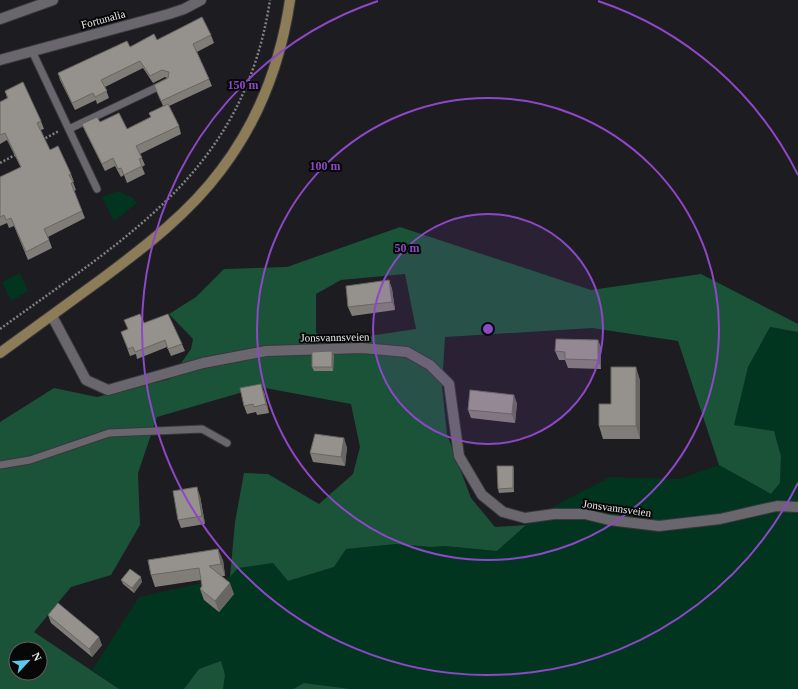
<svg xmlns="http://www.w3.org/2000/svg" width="798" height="689" font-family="Georgia,serif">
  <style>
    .green { fill: #023520 }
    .forest { fill: #1a5338; fill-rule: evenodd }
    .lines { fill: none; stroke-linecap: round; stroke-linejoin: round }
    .lane-casing { stroke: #39383c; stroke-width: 9 }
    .street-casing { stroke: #39383c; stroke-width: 12 }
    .secondary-casing { stroke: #39383c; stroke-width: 12 }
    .path { stroke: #807f83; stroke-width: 2.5; stroke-dasharray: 2 2; stroke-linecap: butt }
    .lane { stroke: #69676d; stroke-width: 7 }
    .street { stroke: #69676d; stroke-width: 10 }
    .secondary { stroke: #8c7c58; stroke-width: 10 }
    .wall { fill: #807d78 }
    .shaded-wall { fill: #686662 }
    .building { fill: #95918c; stroke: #686662 }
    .ring { fill: none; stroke: #8c48c6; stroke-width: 2 }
    .labels { text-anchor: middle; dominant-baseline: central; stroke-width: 4; stroke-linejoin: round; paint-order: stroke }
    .street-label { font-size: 11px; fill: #eae9ec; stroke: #070708 }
    .centre { fill: #8c48c6; stroke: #070708; stroke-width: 2 }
    .ring-label { font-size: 12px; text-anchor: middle; font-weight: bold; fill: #8c48c6; stroke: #070708; stroke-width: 4; stroke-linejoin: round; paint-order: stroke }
  </style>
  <rect width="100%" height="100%" fill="#1d1c20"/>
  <!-- green -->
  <g class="green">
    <path d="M 118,191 L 133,198 L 137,203 L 114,221 L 102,197 Z"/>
    <path d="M 20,273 L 28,291 L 11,301 L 2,282 Z"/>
    <path d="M 770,327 L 798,332 L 798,689 L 350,689 L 304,683 L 293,689 L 223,689 L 225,675 L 199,669 L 184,689 L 119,689 L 92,670 L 139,597 L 230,577 L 238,568 L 273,563 L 288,581 L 334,567 L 346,549 L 396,544 L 431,547 L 445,546 L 497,551 L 526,525 L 560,503 L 610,477 L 679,479 L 719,465 L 771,494 L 780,483 L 781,456 L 774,431 L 733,425 L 748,367 Z"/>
  </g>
  <!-- forest -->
  <g class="forest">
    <path d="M 400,227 L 591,290 L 701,274 L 798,324 L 798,332 L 770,327 L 748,367 L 734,425 L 774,431 L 781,456 L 780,483 L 771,494 L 719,465 L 678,341 L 592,328 L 445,337 L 442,386 L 447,434 L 471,498 L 495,527 L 526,525 L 497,551 L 445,546 L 431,547 L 396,544 L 346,549 L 334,567 L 288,581 L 273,563 L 238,568 L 230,577 L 235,522 L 244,473 L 268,474 L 319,504 L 353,474 L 360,447 L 351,404 L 260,387 L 157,417 L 138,473 L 140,525 L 111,575 L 71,587 L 34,632 L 119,689 L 0,689 L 0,422 L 54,388 L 97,397 L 170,379 L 191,349 L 193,339 L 169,314 L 196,297 L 224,269 L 287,267 ZM 405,274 L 416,329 L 342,340 L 316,333 L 316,294 L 341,280 ZM 16,649 L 40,649 L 40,673 L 16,673 Z"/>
    <path d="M 221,661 L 225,675 L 223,689 L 184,689 L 199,669 Z"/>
    <path d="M 304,683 L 350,689 L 293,689 Z"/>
  </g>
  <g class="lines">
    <defs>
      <g id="lane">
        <path d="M 32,51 L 97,189"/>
        <path d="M 69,129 L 164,84"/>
        <path d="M 0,465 L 30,460 L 109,433 L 202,429 L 227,443"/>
      </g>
      <g id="street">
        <path d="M 0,19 L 53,0"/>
        <path d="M 0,60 L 169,14 L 184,9 L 201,0"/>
        <path d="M 52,316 L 86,380 L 108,390 L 203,363 L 266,351 L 362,348 L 407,352 L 430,365 L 449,384 L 459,456 L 482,495 L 503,512 L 525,518 L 554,514 L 585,514 L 609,520 L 659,526 L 720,519 L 777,506 L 798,507"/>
      </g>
      <path id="secondary" d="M 0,353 C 34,328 69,303 103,278 C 146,246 189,213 221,170 C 259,120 281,61 290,0"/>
    </defs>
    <!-- lane casing -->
    <use href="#lane" class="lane-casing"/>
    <!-- street casing -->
    <use href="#street" class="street-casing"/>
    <!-- secondary casing -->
    <use href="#secondary" class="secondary-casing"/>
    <!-- path -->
    <g class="path">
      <path d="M 42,140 L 59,131"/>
      <path d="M 0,163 L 17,154"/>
      <path d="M 0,329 C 128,236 244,171 270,0"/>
    </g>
    <!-- lane -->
    <use href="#lane" class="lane"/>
    <!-- street -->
    <use href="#street" class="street"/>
    <!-- secondary -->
    <use href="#secondary" class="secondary"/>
  </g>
  <!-- wall -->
  <g class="wall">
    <path d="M 211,35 L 214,43 L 197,52 L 209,79 L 212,86 L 169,106 L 179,126 L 181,134 L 140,154 L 145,165 L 142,167 L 145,174 L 127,183 L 124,175 L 121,177 L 115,166 L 105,171 L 85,131 L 82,124 L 100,122 L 127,129 L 151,117 L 149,113 L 163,106 L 154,85 L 167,78 L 165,77 L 153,83 L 143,68 L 105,87 L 109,98 L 97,104 L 96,100 L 75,110 L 60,80 L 58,73 L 130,47 L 157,40 Z"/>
    <path d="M 5,91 L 41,121 L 44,129 L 41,130 L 50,150 L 71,174 L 74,182 L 73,182 L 76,190 L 74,191 L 85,218 L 48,237 L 52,248 L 28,260 L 14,226 L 9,228 L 7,223 L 0,226 L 0,177 L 21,168 L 7,140 L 0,144 L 0,102 L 7,98 Z"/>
    <path d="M 389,280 L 392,289 L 395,310 L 352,316 L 348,307 Z"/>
    <path d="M 144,323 L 182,344 L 185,351 L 171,356 L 167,347 L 137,359 L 136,354 L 130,356 L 121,332 Z"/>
    <path d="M 598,340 L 601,348 L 601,369 L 568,368 L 565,360 L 559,360 L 555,351 Z"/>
    <path d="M 334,355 L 333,371 L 314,371 L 312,367 Z"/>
    <path d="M 640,380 L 640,439 L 603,439 L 599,426 L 611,404 Z"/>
    <path d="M 264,392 L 269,413 L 257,415 L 256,412 L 247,414 L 244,406 Z"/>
    <path d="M 517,403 L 515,423 L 471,418 L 468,410 Z"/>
    <path d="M 347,447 L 345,466 L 313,462 L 310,453 Z"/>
    <path d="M 513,466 L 514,470 L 514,492 L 499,493 L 498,489 Z"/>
    <path d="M 200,496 L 205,524 L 181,528 L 178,520 Z"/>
    <path d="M 223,560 L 225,576 L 222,576 L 234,594 L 219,612 L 204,600 L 200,589 L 202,586 L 201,580 L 155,587 L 151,575 Z"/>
    <path d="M 121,580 L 142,582 L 134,593 L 123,584 Z"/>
    <path d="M 48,615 L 102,645 L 92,657 L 51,623 Z"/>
  </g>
  <!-- shaded-wall -->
  <g class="shaded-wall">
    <path d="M 389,280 L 392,289 L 395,310 L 392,302 Z"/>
    <path d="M 598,340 L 601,348 L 601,369 L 598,360 Z"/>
    <path d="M 332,351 L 334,355 L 333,371 L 332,367 Z"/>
    <path d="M 636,367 L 640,380 L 640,439 L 636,426 Z"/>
    <path d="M 261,384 L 264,392 L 269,413 L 266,404 Z"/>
    <path d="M 514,395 L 517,403 L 515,423 L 512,414 Z"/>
    <path d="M 344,438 L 347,447 L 345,466 L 341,457 Z"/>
    <path d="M 513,466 L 514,470 L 514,492 L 513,488 Z"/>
    <path d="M 197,487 L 200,496 L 205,524 L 202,516 Z"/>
    <path d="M 218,549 L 223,560 L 225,576 L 221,564 Z"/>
    <path d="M 141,577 L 142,582 L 134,593 L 132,588 Z"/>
    <path d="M 230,583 L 234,594 L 219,612 L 215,601 Z"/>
    <path d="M 99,637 L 102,645 L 92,657 L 89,649 Z"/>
  </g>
  <!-- building -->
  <g class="building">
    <path d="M 202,17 L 211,35 L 193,44 L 209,79 L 161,101 L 154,85 L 168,78 L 169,72 L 162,70 L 150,76 L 140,61 L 101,80 L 107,91 L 95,97 L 93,93 L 72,103 L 58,73 L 127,41 L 130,47 L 154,34 L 157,40 Z"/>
    <path d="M 23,82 L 41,121 L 37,123 L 50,150 L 58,146 L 71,174 L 69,175 L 73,182 L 71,183 L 82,211 L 44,229 L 49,240 L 26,252 L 11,218 L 6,220 L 4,215 L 0,217 L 0,177 L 21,167 L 5,133 L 0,135 L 0,102 L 8,98 L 5,91 Z"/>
    <path d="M 168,104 L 179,126 L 136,146 L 142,158 L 139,159 L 142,166 L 124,175 L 121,168 L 118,169 L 113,158 L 102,164 L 82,124 L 97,117 L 100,122 L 119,113 L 127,129 L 151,117 L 149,113 Z"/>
    <path d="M 389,280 L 392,302 L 348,307 L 346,286 Z"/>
    <path d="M 140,314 L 144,323 L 168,314 L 182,344 L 168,349 L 165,340 L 135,352 L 133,347 L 128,349 L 121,332 L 128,329 L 124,320 Z"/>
    <path d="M 556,339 L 598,340 L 598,360 L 565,359 L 565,352 L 555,351 Z"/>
    <path d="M 332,351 L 332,367 L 312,367 L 312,352 Z"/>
    <path d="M 611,367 L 636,367 L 636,426 L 599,426 L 599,404 L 611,404 Z"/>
    <path d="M 261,384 L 266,404 L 254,407 L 253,404 L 244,406 L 240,388 Z"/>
    <path d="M 470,390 L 514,395 L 512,414 L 468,410 Z"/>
    <path d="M 315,434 L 344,438 L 341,457 L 310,453 Z"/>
    <path d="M 497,466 L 513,466 L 513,488 L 498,489 Z"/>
    <path d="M 197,487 L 202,516 L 178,520 L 173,491 Z"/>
    <path d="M 218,549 L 221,564 L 209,566 L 230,583 L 215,601 L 200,589 L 202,586 L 199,568 L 151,575 L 148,560 Z"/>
    <path d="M 130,569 L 141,577 L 132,588 L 121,580 Z"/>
    <path d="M 58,603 L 99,637 L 89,649 L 48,615 Z"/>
  </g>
  <!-- distance rings -->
  <circle cx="488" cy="329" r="115" fill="#8c48c6" fill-opacity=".12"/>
  <g class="ring">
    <circle cx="488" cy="329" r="115"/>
    <circle cx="488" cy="329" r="231"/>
    <path d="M798 483A346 346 0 1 1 378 1M598 1A346 346 0 0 1 798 175"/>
  </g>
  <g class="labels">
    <!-- street labels -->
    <g class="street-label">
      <text transform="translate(103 19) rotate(-15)">Fortunalia</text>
      <text transform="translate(335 337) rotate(-1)">Jonsvannsveien</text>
      <text transform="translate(617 508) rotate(8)">Jonsvannsveien</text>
    </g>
  </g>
  <circle cx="488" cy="329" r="6" class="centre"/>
  <g class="ring-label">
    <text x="243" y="89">150 m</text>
    <text x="325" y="170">100 m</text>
    <text x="407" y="252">50 m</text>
  </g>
  <!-- north arrow -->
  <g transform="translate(28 661) rotate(64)"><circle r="19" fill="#070708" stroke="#626163"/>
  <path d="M0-3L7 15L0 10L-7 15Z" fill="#5cc7e8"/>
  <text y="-6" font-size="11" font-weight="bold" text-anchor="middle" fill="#eae9ec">N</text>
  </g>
</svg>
